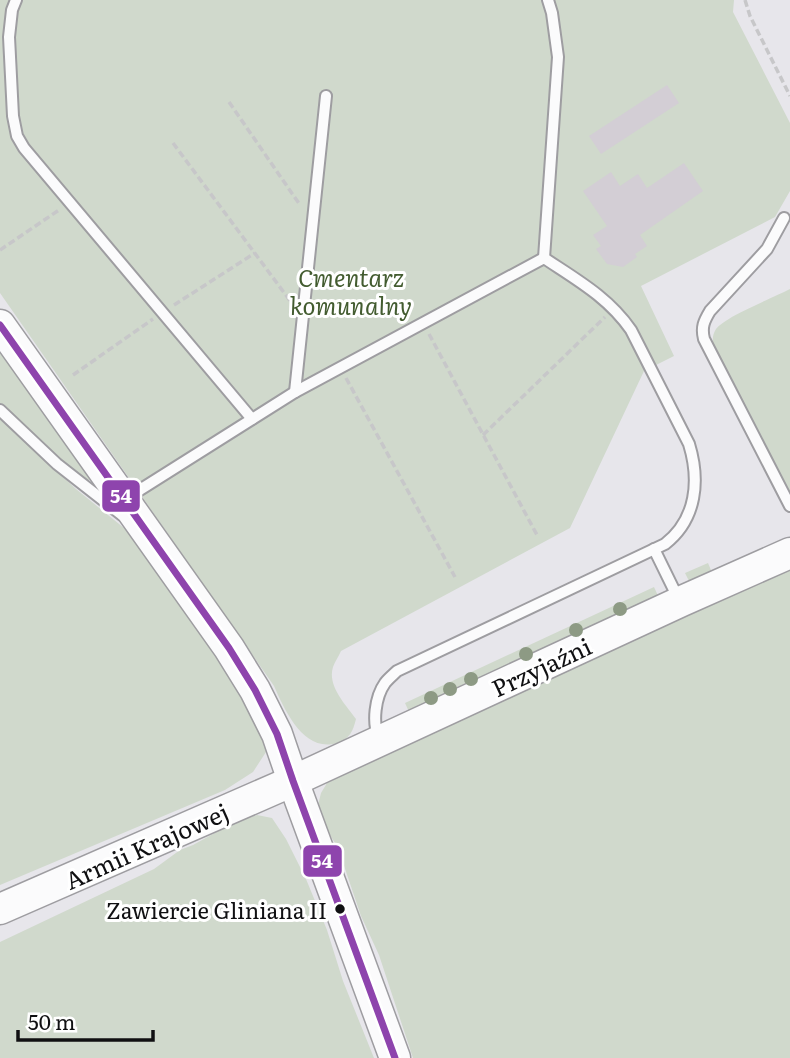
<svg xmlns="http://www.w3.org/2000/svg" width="790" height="1058" font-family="Literata,serif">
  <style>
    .green { fill: #d0d9cc }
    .building { fill: #d3ced5 }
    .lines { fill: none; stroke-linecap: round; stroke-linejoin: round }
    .lane-casing { stroke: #9e9da1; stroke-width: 14 }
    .secondary-casing { stroke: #9e9da1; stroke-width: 33 }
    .path { stroke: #c7c7c9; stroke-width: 3.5; stroke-dasharray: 7 3.5; stroke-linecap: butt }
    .lane { stroke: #fbfbfc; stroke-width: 10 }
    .secondary { stroke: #fbfbfc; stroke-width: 30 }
    .bus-1-casing { stroke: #fff; stroke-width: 12 }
    .bus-1 { stroke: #8e44ad; stroke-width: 7 }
    .tree { fill: #8d9a84 }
    .bus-dot { fill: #101012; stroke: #fff; stroke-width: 2.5 }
    .labels { text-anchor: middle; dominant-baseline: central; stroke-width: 6; stroke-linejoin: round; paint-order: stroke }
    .bus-label { font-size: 22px; fill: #101012; stroke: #fff; text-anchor: end }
    .park-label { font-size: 24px; font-style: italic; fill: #435c30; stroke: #fff }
    .street-label { font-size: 24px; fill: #101012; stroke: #fff }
    .line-badge { stroke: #fff; stroke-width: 2.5 }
    .badge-label { font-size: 19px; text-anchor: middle; font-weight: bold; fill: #fff }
  </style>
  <rect width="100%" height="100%" fill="#e7e6eb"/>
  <!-- green -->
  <g class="green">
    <path d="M 0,0 L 734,0 L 733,12 L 790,123 L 790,191 L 775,217 L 641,286 L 674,356 L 644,371 L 570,528 L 341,651 C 339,656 335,661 333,667 C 327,686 346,705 356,719 C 353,731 350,739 337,743 C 304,753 285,711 274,686 L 0,293 Z"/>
    <path d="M 790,289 L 790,493 L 715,351 C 713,343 711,337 716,329 C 726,316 773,298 790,289 Z"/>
    <path d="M 0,346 L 92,477 L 88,481 L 77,476 L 0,403 Z"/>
    <path d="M 0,418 L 76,489 L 124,528 L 224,655 L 267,735 L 266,752 L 253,772 L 225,790 L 0,885 Z"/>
    <path d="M 708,563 L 713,575 L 691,585 L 685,573 Z"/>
    <path d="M 790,564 L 790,1058 L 413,1058 L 379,955 L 361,916 L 338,848 L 322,822 L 318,805 L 321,793 L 327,783 L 421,734 Z"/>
    <path d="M 654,587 L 659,598 L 410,714 L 405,703 Z"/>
    <path d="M 257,815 L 272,818 L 286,839 L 306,879 L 327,930 L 343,981 L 374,1058 L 0,1058 L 0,942 L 154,869 L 180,850 L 193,845 L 233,823 Z"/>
  </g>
  <!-- building -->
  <g class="building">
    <path d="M 667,85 L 679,103 L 601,154 L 589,136 Z"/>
    <path d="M 684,163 L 703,191 L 640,235 L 647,246 L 635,254 L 637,257 L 623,267 L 607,264 L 596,249 L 601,246 L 593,235 L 607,226 L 583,191 L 611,172 L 620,186 L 638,174 L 647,188 Z"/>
  </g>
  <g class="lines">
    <defs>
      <g id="lane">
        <path d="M 16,0 L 12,10 L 9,37 L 13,116 L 17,136 L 24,148 L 252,419"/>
        <path d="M 784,218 L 767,249 L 710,311 C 704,321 701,327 704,339 L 790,506"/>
        <path d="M 544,258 L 558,57 L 552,13 L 548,0"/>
        <path d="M 295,392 L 326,96"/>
        <path d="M 0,410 L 57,464 L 122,515"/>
        <path d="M 127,498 L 295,392 L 544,258 C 577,280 608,297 631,330 L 689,444 C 700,480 697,519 665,544 L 397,671 C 393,675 388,679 385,683 C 375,697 372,723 379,738"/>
        <path d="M 654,549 L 679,600"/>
      </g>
      <g id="secondary">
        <path d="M 0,325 L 229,648 L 255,690 L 277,734 L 293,781 L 395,1058"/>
        <path d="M 0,909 L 293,781 L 682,601 L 790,553"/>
      </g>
    </defs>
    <!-- lane casing -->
    <use href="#lane" class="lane-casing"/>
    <!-- secondary casing -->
    <use href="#secondary" class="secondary-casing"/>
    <!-- path -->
    <g class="path">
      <path d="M 745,0 L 750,16 L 790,96"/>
      <path d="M 229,102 L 300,205"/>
      <path d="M 173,143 L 291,302"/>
      <path d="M 0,250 L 59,210"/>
      <path d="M 174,305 L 255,253"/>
      <path d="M 429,334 L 537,535"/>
      <path d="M 73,375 L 153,319"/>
      <path d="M 346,378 L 455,577"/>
      <path d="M 483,435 L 605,317"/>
    </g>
    <!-- lane -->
    <use href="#lane" class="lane"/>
    <!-- secondary -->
    <use href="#secondary" class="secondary"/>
    <defs>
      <path id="bus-1" d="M 0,325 L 229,648 L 255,690 L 277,734 L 293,781 L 395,1058"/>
    </defs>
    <!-- bus-1 casing -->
    <use href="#bus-1" class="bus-1-casing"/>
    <!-- bus-1 -->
    <use href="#bus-1" class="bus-1"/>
  </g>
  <!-- trees -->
  <g class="tree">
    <circle cx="620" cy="609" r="7"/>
    <circle cx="576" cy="630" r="7"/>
    <circle cx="526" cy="654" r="7"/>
    <circle cx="471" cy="679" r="7"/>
    <circle cx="450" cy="689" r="7"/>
    <circle cx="431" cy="698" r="7"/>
  </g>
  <!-- markers -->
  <circle class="bus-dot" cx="340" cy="909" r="6"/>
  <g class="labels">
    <!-- bus labels -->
    <g class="bus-label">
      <text x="327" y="909">Zawiercie Gliniana II</text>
    </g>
    <!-- park labels -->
    <g class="park-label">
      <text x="351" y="276">Cmentarz<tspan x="351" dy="28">komunalny</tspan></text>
    </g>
    <!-- street labels -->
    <g class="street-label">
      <text transform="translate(541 666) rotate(-25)">Przyjaźni</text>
      <text transform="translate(146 845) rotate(-24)">Armii Krajowej</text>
    </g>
  </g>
  <g class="line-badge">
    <rect x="101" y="479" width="40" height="34" rx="7" fill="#8e44ad"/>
    <rect x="302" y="844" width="41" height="34" rx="7" fill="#8e44ad"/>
  </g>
  <g class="badge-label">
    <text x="121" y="503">54</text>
    <text x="322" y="868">54</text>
  </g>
  <!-- scale -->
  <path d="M18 1030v10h135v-10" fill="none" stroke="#101012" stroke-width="3.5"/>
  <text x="28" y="1030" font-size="21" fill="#101012" stroke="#ffffff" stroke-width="5" paint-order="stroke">50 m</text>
</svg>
